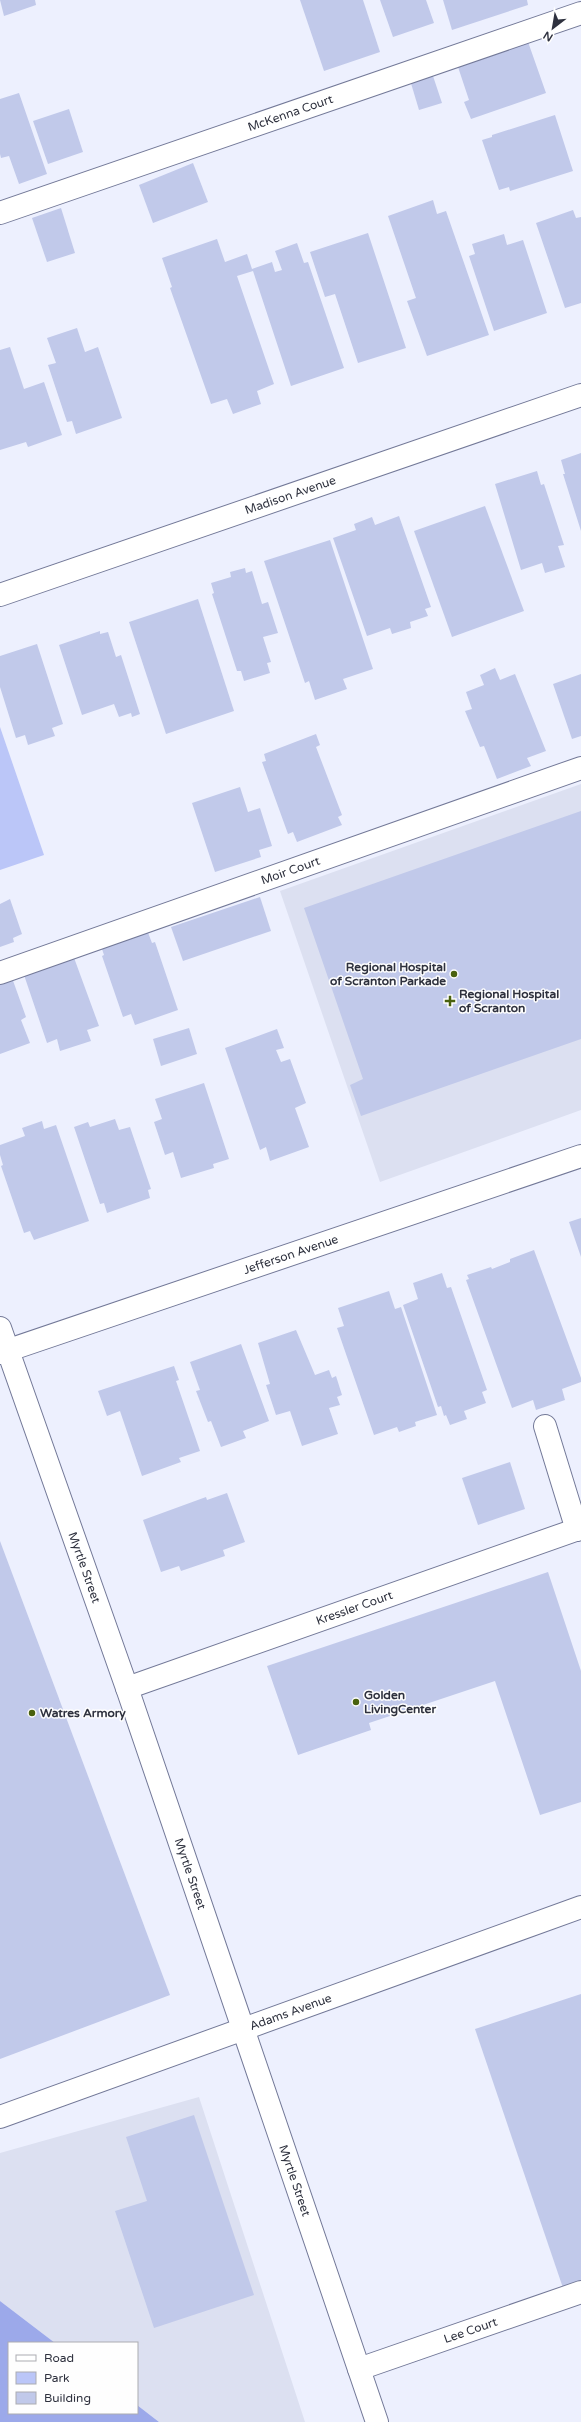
<svg xmlns="http://www.w3.org/2000/svg" width="581" height="2422" font-family="'Varela Round',sans-serif">
  <style>
    .built { fill: #dce0f1 }
    .green { fill: #bbc6f8 }
    .forest { fill: #9ca9ea }
    .building { fill: #c1c9ea }
    .lines { fill: none; stroke-linecap: round; stroke-linejoin: round }
    .minor-casing { stroke: #737998; stroke-width: 24 }
    .major-casing { stroke: #737998; stroke-width: 24 }
    .minor { stroke: #fff; stroke-width: 22 }
    .major { stroke: #fff; stroke-width: 22 }
    .poi-dot { fill: #49610e; stroke: #fefefe; stroke-width: 1.5 }
    .labels { text-anchor: middle; dominant-baseline: central; stroke-width: 3; stroke-linejoin: round; paint-order: stroke }
    .street-label { font-size: 12px; fill: #2e313e; stroke: #fefefe }
    .poi-label { font-size: 12px; font-weight: bold; fill: #2e313e; stroke: #fefefe; text-anchor: start }
  </style>
  <rect width="100%" height="100%" fill="#edf0fe"/>
  <!-- built -->
  <g class="built">
    <path d="M 581,784 L 581,1110 L 380,1182 L 280,891 Z"/>
    <path d="M 199,2097 L 305,2422 L 159,2422 L 137,2405 L 137,2343 L 55,2343 L 0,2301 L 0,2153 Z"/>
  </g>
  <!-- green -->
  <path class="green" d="M 0,727 L 44,855 L 0,870 Z"/>
  <!-- forest -->
  <path class="forest" d="M 0,2301 L 55,2343 L 9,2343 L 9,2413 L 137,2413 L 137,2405 L 159,2422 L 0,2422 Z"/>
  <!-- building -->
  <g class="building">
    <path d="M 0,0 L 35,0 L 36,5 L 4,16 Z"/>
    <path d="M 300,0 L 363,0 L 380,52 L 324,71 Z"/>
    <path d="M 380,0 L 426,0 L 434,23 L 393,37 Z"/>
    <path d="M 443,0 L 527,0 L 528,5 L 452,30 Z"/>
    <path d="M 527,39 L 546,93 L 471,119 L 464,102 L 469,100 L 457,64 Z"/>
    <path d="M 432,73 L 442,103 L 419,110 L 410,80 Z"/>
    <path d="M 19,93 L 47,174 L 19,184 L 9,156 L 1,158 L 0,154 L 0,99 Z"/>
    <path d="M 69,109 L 83,152 L 48,164 L 33,121 Z"/>
    <path d="M 555,115 L 573,171 L 510,191 L 509,187 L 499,190 L 482,140 L 492,137 L 492,135 Z"/>
    <path d="M 193,163 L 208,202 L 153,223 L 139,185 Z"/>
    <path d="M 433,200 L 437,214 L 446,211 L 489,335 L 427,356 L 407,301 L 416,298 L 388,216 Z"/>
    <path d="M 61,208 L 75,253 L 47,262 L 32,218 Z"/>
    <path d="M 573,210 L 576,218 L 581,217 L 581,303 L 565,308 L 536,223 Z"/>
    <path d="M 368,233 L 406,348 L 358,363 L 335,294 L 325,297 L 310,252 Z"/>
    <path d="M 504,234 L 507,245 L 523,240 L 547,313 L 494,331 L 469,256 L 475,254 L 472,244 Z"/>
    <path d="M 217,239 L 225,262 L 247,254 L 252,269 L 272,262 L 275,272 L 282,270 L 275,251 L 297,243 L 304,263 L 308,262 L 344,368 L 291,386 L 253,271 L 237,276 L 274,384 L 257,391 L 261,404 L 233,414 L 227,399 L 211,404 L 170,288 L 172,287 L 162,258 Z"/>
    <path d="M 77,328 L 85,352 L 98,347 L 122,418 L 76,434 L 72,421 L 67,422 L 48,365 L 56,363 L 47,338 Z"/>
    <path d="M 10,347 L 24,389 L 44,382 L 62,435 L 28,447 L 26,442 L 0,450 L 0,350 Z"/>
    <path d="M 581,453 L 581,531 L 563,474 L 565,474 L 561,460 Z"/>
    <path d="M 537,471 L 541,485 L 544,484 L 564,545 L 558,546 L 565,567 L 545,573 L 542,563 L 521,570 L 495,484 Z"/>
    <path d="M 485,506 L 524,611 L 452,637 L 414,531 Z"/>
    <path d="M 399,516 L 431,607 L 425,609 L 428,616 L 410,622 L 411,628 L 392,634 L 390,628 L 367,636 L 333,538 L 356,530 L 354,524 L 372,517 L 375,525 Z"/>
    <path d="M 330,540 L 373,669 L 343,679 L 347,689 L 315,700 L 309,681 L 305,683 L 264,561 Z"/>
    <path d="M 245,568 L 246,573 L 252,571 L 262,604 L 268,602 L 278,633 L 263,637 L 271,662 L 267,663 L 270,673 L 244,681 L 241,671 L 237,671 L 212,594 L 214,593 L 211,583 L 231,577 L 230,572 Z"/>
    <path d="M 198,599 L 234,711 L 166,734 L 129,622 Z"/>
    <path d="M 100,631 L 100,634 L 108,632 L 116,657 L 121,655 L 140,714 L 132,717 L 131,713 L 119,717 L 114,704 L 82,715 L 59,645 Z"/>
    <path d="M 37,644 L 63,724 L 52,728 L 55,736 L 28,745 L 25,735 L 16,738 L 0,687 L 0,656 Z"/>
    <path d="M 495,668 L 500,680 L 515,674 L 546,751 L 527,758 L 531,766 L 497,779 L 484,746 L 480,747 L 465,711 L 472,709 L 466,692 L 484,685 L 480,675 Z"/>
    <path d="M 581,674 L 581,736 L 572,739 L 553,684 Z"/>
    <path d="M 316,734 L 320,745 L 316,747 L 342,815 L 338,817 L 342,825 L 297,842 L 293,832 L 288,834 L 262,762 L 266,761 L 264,754 Z"/>
    <path d="M 240,787 L 248,812 L 260,808 L 272,846 L 259,850 L 261,857 L 215,872 L 192,803 Z"/>
    <path d="M 581,811 L 581,1039 L 361,1116 L 350,1085 L 363,1079 L 304,908 Z"/>
    <path d="M 260,897 L 271,931 L 183,961 L 171,927 Z"/>
    <path d="M 10,899 L 22,934 L 13,938 L 14,942 L 0,947 L 0,904 Z"/>
    <path d="M 147,930 L 152,943 L 155,942 L 178,1010 L 135,1025 L 131,1014 L 123,1017 L 102,956 L 104,955 L 101,946 Z"/>
    <path d="M 73,955 L 99,1026 L 87,1030 L 91,1041 L 60,1051 L 57,1039 L 47,1043 L 23,972 Z"/>
    <path d="M 11,975 L 26,1017 L 21,1020 L 30,1043 L 0,1054 L 0,979 Z"/>
    <path d="M 189,1028 L 197,1054 L 161,1066 L 153,1039 Z"/>
    <path d="M 277,1029 L 284,1048 L 276,1050 L 281,1062 L 290,1059 L 306,1103 L 295,1108 L 309,1147 L 270,1161 L 266,1147 L 260,1150 L 225,1048 Z"/>
    <path d="M 204,1083 L 229,1159 L 213,1164 L 214,1168 L 181,1178 L 173,1152 L 165,1155 L 154,1122 L 162,1119 L 155,1099 Z"/>
    <path d="M 115,1119 L 119,1130 L 130,1127 L 151,1189 L 148,1190 L 150,1198 L 107,1213 L 104,1203 L 100,1204 L 74,1127 L 88,1122 L 90,1127 Z"/>
    <path d="M 42,1121 L 44,1129 L 56,1125 L 89,1221 L 34,1240 L 30,1231 L 24,1233 L 1,1166 L 3,1165 L 0,1155 L 0,1145 L 25,1136 L 22,1128 Z"/>
    <path d="M 581,1218 L 581,1257 L 569,1222 Z"/>
    <path d="M 534,1250 L 581,1378 L 581,1382 L 562,1389 L 565,1400 L 536,1410 L 533,1400 L 512,1408 L 466,1280 L 469,1279 L 467,1275 L 491,1267 L 492,1269 L 510,1262 L 510,1259 Z"/>
    <path d="M 442,1273 L 447,1288 L 451,1287 L 487,1390 L 482,1392 L 486,1403 L 464,1411 L 467,1419 L 450,1425 L 446,1415 L 444,1416 L 441,1406 L 438,1407 L 403,1305 L 418,1299 L 413,1283 Z"/>
    <path d="M 389,1291 L 395,1309 L 401,1307 L 437,1415 L 415,1422 L 416,1426 L 399,1432 L 397,1427 L 374,1435 L 337,1328 L 344,1326 L 338,1308 Z"/>
    <path d="M 296,1330 L 315,1375 L 329,1370 L 332,1378 L 336,1376 L 342,1395 L 337,1397 L 340,1405 L 329,1408 L 338,1434 L 302,1446 L 290,1411 L 276,1415 L 266,1385 L 270,1384 L 258,1343 Z"/>
    <path d="M 241,1344 L 269,1421 L 243,1431 L 246,1438 L 221,1447 L 211,1421 L 208,1422 L 196,1391 L 200,1390 L 190,1362 Z"/>
    <path d="M 174,1366 L 179,1380 L 176,1381 L 200,1451 L 179,1458 L 181,1462 L 142,1476 L 120,1411 L 107,1416 L 98,1391 Z"/>
    <path d="M 510,1462 L 525,1509 L 478,1525 L 462,1478 Z"/>
    <path d="M 227,1493 L 245,1542 L 223,1550 L 225,1556 L 181,1571 L 179,1566 L 161,1572 L 143,1520 L 206,1497 L 207,1500 Z"/>
    <path d="M 0,1541 L 170,1995 L 0,2059 Z"/>
    <path d="M 548,1572 L 581,1671 L 581,1802 L 540,1815 L 495,1681 L 369,1723 L 371,1730 L 298,1755 L 267,1666 Z"/>
    <path d="M 581,1994 L 581,2282 L 563,2288 L 475,2029 Z"/>
    <path d="M 194,2115 L 254,2295 L 154,2328 L 115,2211 L 147,2201 L 126,2137 Z"/>
  </g>
  <g class="lines">
    <defs>
      <g id="minor">
        <path id="s1" d="M 0,213 L 581,13"/>
        <path id="s2" d="M 0,595 L 581,395"/>
        <path id="s3" d="M 0,973 L 581,768"/>
        <path id="s4" d="M 0,1328 L 127,1688 L 377,2422"/>
        <path d="M 545,1426 L 577,1530"/>
        <path id="s5" d="M 127,1688 L 581,1528"/>
        <path id="s6" d="M 0,2117 L 581,1907"/>
        <path id="s7" d="M 359,2369 L 581,2292"/>
      </g>
      <g id="major">
        <path id="s8" d="M 0,1353 L 581,1156"/>
      </g>
    </defs>
    <!-- minor casing -->
    <use href="#minor" class="minor-casing"/>
    <!-- major casing -->
    <use href="#major" class="major-casing"/>
    <!-- minor -->
    <use href="#minor" class="minor"/>
    <!-- major -->
    <use href="#major" class="major"/>
  </g>
  <!-- markers -->
  <g class="poi-dot">
    <circle cx="454" cy="974" r="4"/>
    <path d="M448 995h4v4h4v4h-4v4h-4v-4h-4v-4h4z"/>
    <circle cx="356" cy="1702" r="4"/>
    <circle cx="32" cy="1713" r="4"/>
  </g>
  <g class="labels">
    <!-- street labels -->
    <g class="street-label">
      <text stroke="none"><textPath href="#s1" startOffset="307">McKenna Court</textPath></text>
      <text stroke="none"><textPath href="#s2" startOffset="307">Madison Avenue</textPath></text>
      <text stroke="none"><textPath href="#s3" startOffset="308">Moir Court</textPath></text>
      <text stroke="none"><textPath href="#s8" startOffset="307">Jefferson Avenue</textPath></text>
      <text stroke="none"><textPath href="#s4" startOffset="254">Myrtle Street</textPath></text>
      <text stroke="none"><textPath href="#s5" startOffset="241">Kressler Court</textPath></text>
      <text stroke="none"><textPath href="#s4" startOffset="578">Myrtle Street</textPath></text>
      <text stroke="none"><textPath href="#s6" startOffset="309">Adams Avenue</textPath></text>
      <text stroke="none"><textPath href="#s4" startOffset="902">Myrtle Street</textPath></text>
      <text stroke="none"><textPath href="#s7" startOffset="118">Lee Court</textPath></text>
    </g>
    <!-- poi labels -->
    <g class="poi-label">
      <text x="446" y="967" text-anchor="end">Regional Hospital<tspan x="446" dy="14">of Scranton Parkade</tspan></text>
      <text x="459" y="994">Regional Hospital<tspan x="459" dy="14">of Scranton</tspan></text>
      <text x="364" y="1695">Golden<tspan x="364" dy="14">LivingCenter</tspan></text>
      <text x="40" y="1713">Watres Armory</text>
    </g>
  </g>
  <!-- legend -->
  <rect x="8" y="2342" width="130" height="72" fill="#fefefe" stroke="#abacb1"/>
  <rect x="16" y="2355" width="20" height="6" fill="#ffffff" stroke="#abacb1"/>
  <text x="44" y="2362" font-size="12" fill="#2e313e">Road</text>
  <rect x="16" y="2372" width="20" height="12" fill="#bbc6f8" stroke="#abacb1"/>
  <text x="44" y="2382" font-size="12" fill="#2e313e">Park</text>
  <rect x="16" y="2392" width="20" height="12" fill="#c1c9ea" stroke="#abacb1"/>
  <text x="44" y="2402" font-size="12" fill="#2e313e">Building</text>
  <!-- north arrow -->
  <g transform="translate(553 28) rotate(211)" stroke="#fefefe" stroke-width="3" paint-order="stroke">
  <path d="M0-3L7 15L0 10L-7 15Z" fill="#2e313e"/>
  <text y="-6" font-size="11" font-weight="bold" text-anchor="middle" fill="#2e313e">N</text>
  </g>
</svg>
